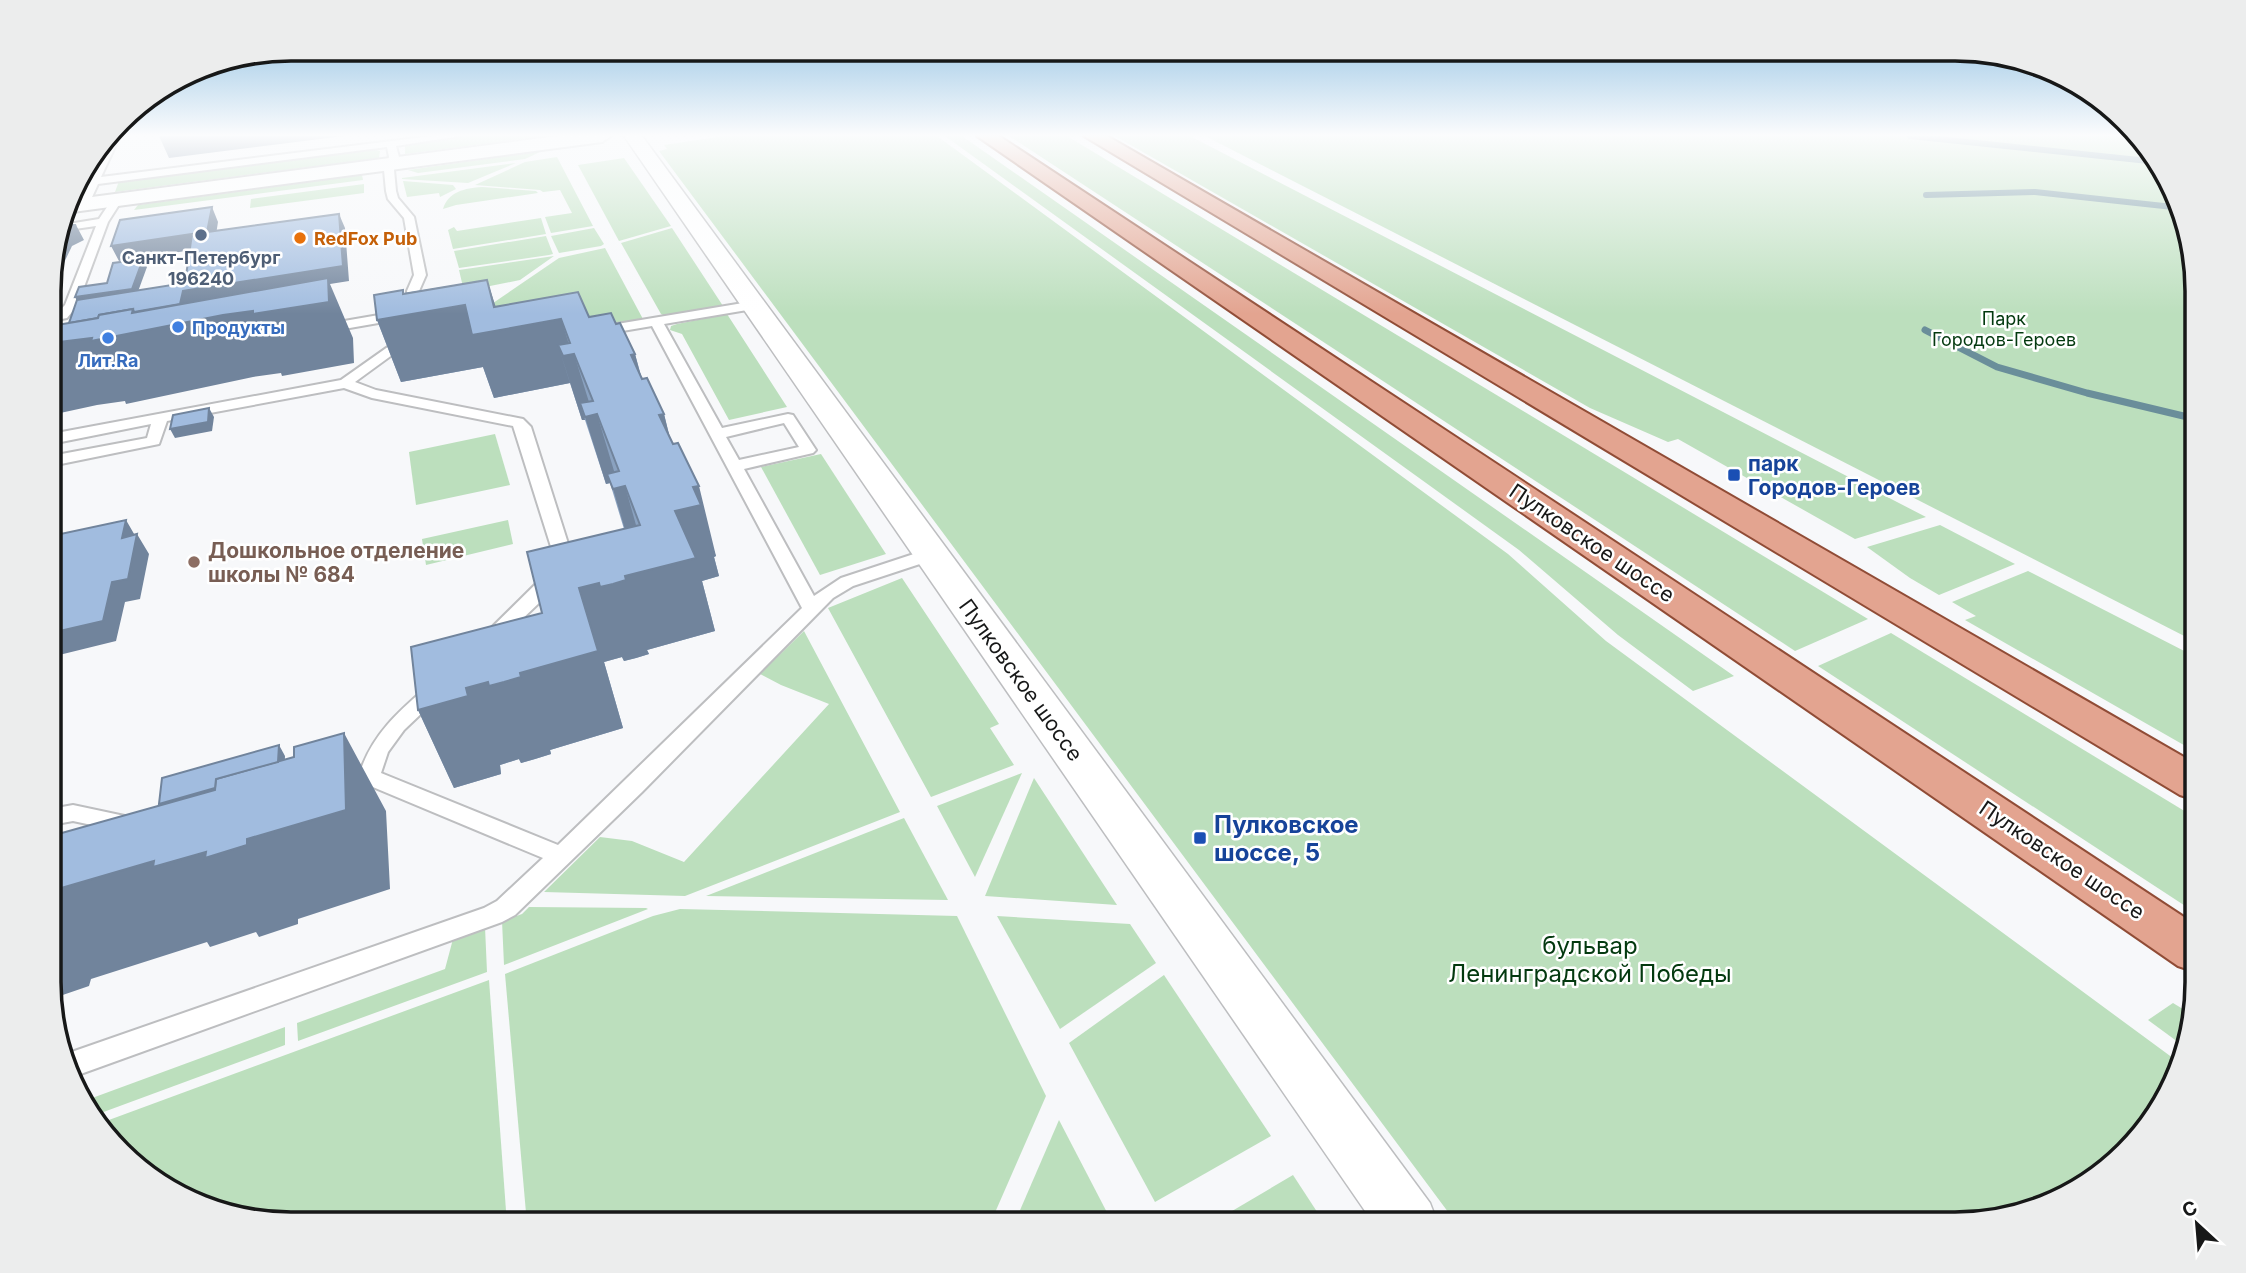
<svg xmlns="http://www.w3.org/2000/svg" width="2246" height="1273" font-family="Inter,sans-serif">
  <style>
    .green { fill: #bcdfbd }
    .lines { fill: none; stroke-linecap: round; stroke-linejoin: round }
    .stream-far1 { stroke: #6a8e9a; stroke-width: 6 }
    .stream { stroke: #6a8e9a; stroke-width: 7 }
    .service-casing { stroke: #bdbec0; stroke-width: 4 }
    .minor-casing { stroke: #bdbec0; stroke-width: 3 }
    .tertiary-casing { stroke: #bdbec0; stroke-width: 4 }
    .primary-casing { stroke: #904c36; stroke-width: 4 }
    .service { fill: #fff; fill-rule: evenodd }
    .minor { fill: #fff; fill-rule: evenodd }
    .tertiary { fill: #fff; fill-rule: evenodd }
    .primary { fill: #e3a490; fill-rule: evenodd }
    .wall { fill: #8aa2c0 }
    .shaded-wall { fill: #71849c }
    .building { fill: #a1bcdf; stroke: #71849c; stroke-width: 2 }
    .service-dot { fill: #5c6f8a; stroke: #fff; stroke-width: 2.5 }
    .food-dot { fill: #e8710a; stroke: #fff; stroke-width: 2.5 }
    .shop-dot { fill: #3f7fe0; stroke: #fff; stroke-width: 2.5 }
    .transit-dot { fill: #1a4fb4; stroke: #fff; stroke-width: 2.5 }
    .education-dot { fill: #8d6e63; stroke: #fff; stroke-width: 2.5 }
    .labels { text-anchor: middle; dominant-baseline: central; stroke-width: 5; stroke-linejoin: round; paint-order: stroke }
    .far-food-label { font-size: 18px; font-weight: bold; fill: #c56008; stroke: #fff; text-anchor: start }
    .far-service-label { font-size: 18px; font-weight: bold; fill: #4e5e75; stroke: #fff }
    .far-park-label { font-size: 18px; fill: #03390f; stroke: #fff }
    .far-shop-label { font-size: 18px; font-weight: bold; fill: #366cbe; stroke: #fff; text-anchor: start }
    .transit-label { font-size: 21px; font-weight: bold; fill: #164399; stroke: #fff; text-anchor: start }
    .street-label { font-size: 21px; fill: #171818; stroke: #fff }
    .education-label { font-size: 21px; font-weight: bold; fill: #785e54; stroke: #fff; text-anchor: start }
    .near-transit-label { font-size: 24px; font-weight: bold; fill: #164399; stroke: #fff; text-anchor: start }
    .near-park-label { font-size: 24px; fill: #03390f; stroke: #fff }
    .rim { fill: none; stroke: #171818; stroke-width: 3.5 }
  </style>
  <rect width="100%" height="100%" fill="#f7f8fa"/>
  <!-- green -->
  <g class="green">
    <path d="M 470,136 L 546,136 L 405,154 L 405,144 Z"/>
    <path d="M 724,136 L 937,136 L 1508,554 L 1606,641 L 2177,1061 L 2165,1102 L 2076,1191 L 1970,1224 L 1457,1224 L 659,151 L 667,149 L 664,145 Z"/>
    <path d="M 945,136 L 962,136 L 1734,676 L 1693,691 L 1618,635 L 1519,550 Z"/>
    <path d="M 1009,136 L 1067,136 L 1868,619 L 1795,651 Z"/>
    <path d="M 1115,136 L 1190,136 L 1926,517 L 1855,539 L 1678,439 L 1668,442 L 1590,408 Z"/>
    <path d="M 1205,136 L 2109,136 L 2137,139 L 2156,157 L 2196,275 L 2196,642 Z"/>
    <path d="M 372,149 L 380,151 L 379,158 L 115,192 L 119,181 L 127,180 Z"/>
    <path d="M 542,151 L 525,159 L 418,173 L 408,170 Z"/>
    <path d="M 557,157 L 593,226 L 551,233 L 545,217 L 572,213 L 560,190 L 543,192 L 540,190 L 475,185 L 525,162 Z"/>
    <path d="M 624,158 L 671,226 L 619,241 L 578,165 Z"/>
    <path d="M 516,163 L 468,183 L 402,179 L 402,178 Z"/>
    <path d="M 362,175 L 363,180 L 134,210 L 138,205 Z"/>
    <path d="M 403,181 L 453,185 L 456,189 L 440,197 L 439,193 L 407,197 Z"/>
    <path d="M 364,184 L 364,193 L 250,208 L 251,199 Z"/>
    <path d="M 482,187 L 536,191 L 538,193 L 456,205 L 443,209 C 448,192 465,188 482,187 Z"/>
    <path d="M 541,218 L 546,234 L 453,249 L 448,230 L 454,227 L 457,231 Z"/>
    <path d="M 594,228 L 604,244 L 601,246 L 559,253 L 551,236 Z"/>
    <path d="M 672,228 L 723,306 L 665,316 L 661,314 L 621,243 Z"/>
    <path d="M 546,236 L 553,254 L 549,255 L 459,268 L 454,251 Z"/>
    <path d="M 605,248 L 644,321 L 603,327 L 477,314 L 559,258 Z"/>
    <path d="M 554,256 L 520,280 L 440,296 L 463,287 L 459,270 Z"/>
    <path d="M 727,314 L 787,407 L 729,420 L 682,334 L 670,330 L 671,326 L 677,324 Z"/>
    <path d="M 495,434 L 510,485 L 416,505 L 409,452 Z"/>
    <path d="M 821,454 L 886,554 L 820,575 L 761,467 Z"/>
    <path d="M 508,520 L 513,544 L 426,565 L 422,539 Z"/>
    <path d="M 1940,525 L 2015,564 L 1939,595 L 1910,578 L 1867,547 Z"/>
    <path d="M 2028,571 L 2196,657 L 2196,752 L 1965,620 L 1976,616 L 1952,602 Z"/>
    <path d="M 902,578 L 999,724 L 990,728 L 1014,765 L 931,797 L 828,608 Z"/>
    <path d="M 804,631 L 900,812 L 685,896 L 544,892 L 600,837 L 632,841 L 684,862 L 829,704 L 781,685 L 760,674 Z"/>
    <path d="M 1891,633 L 2196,818 L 2196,913 L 1818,666 Z"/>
    <path d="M 1022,773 L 975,877 L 937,806 Z"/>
    <path d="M 1034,778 L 1117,905 L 985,896 Z"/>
    <path d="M 904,818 L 948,900 L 706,896 Z"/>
    <path d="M 529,907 L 646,908 L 648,909 L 504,965 L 502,921 L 522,914 Z"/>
    <path d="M 680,909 L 957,916 L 1046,1096 L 990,1224 L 527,1224 L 505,974 L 653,916 Z"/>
    <path d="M 997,916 L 1130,924 L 1156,963 L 1060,1029 Z"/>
    <path d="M 485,927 L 487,972 L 298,1041 L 297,1023 L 445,969 L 453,939 Z"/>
    <path d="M 1164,975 L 1271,1136 L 1155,1202 L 1069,1043 Z"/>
    <path d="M 489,980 L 507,1224 L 291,1224 L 171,1192 L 98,1124 Z"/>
    <path d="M 2173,1003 L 2191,1014 L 2182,1045 L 2148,1020 Z"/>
    <path d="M 285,1027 L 285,1045 L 90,1117 L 84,1101 Z"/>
    <path d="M 1059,1120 L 1113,1224 L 1014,1224 Z"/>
    <path d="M 1293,1175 L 1325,1224 L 1210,1224 Z"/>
  </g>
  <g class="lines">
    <!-- stream-far1 -->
    <g class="stream-far1">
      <path d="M 1910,136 L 2158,162"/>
      <path d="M 1926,195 L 2035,192 L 2173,207"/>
    </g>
    <!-- stream -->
    <path class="stream" d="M 1925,330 L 1997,367 L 2087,393 L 2196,419"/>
    <defs>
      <g id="service">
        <path d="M 111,136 L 120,136 L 101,177 L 432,136 L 460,136 L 396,146 L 399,157 L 394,170 L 396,191 L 398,198 L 414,217 L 426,275 L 419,291 L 420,313 L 414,317 L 408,313 L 407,291 L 414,275 L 404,218 L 388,199 L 386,191 L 384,170 L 389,157 L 387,147 L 98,184 L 88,206 L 80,206 L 79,204 Z"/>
        <path d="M 113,198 L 122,200 L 108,222 L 77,306 L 67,318 L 51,321 L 51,313 L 58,312 L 65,305 L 96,226 L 61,231 L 62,225 L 99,219 Z"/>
        <path d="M 755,301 L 759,302 L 759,308 L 664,324 L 722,428 L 788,414 L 793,415 L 816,450 L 813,453 L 744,469 L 814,596 L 841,578 L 926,550 L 938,550 L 941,554 L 938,558 L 853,586 L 833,598 L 642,792 L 515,915 L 502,922 L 75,1076 L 66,1054 L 484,908 L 497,901 L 543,858 L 368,785 L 358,788 L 350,786 L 347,780 L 350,774 L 360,772 C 373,734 398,712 428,686 L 442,686 L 445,691 L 404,730 L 388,752 L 381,773 L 558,845 L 802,608 L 652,326 L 599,335 L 592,331 L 599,327 ZM 784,423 L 799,447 L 739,460 L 726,437 Z"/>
        <path d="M 402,311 L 407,312 L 407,318 L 321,333 L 314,329 L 321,325 Z"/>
        <path d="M 409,332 L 416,336 L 414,339 L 355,382 L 376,390 L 523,419 L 531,427 L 571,553 L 572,566 L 561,582 L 497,643 L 483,643 L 480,639 L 554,566 L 553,553 L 513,426 L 372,398 L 344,388 L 167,421 L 159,444 L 51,466 L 51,456 L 147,438 L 151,424 L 51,444 L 51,434 L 341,380 Z"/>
        <path d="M 73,805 L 134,818 L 142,820 L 146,826 L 142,832 L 134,834 L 73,821 L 51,825 L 51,809 Z"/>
      </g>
      <path id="minor" d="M 624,136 L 642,136 L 1430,1203 L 1438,1224 L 1374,1224 Z"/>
      <path id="tertiary" d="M 558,136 L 611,136 L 602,142 L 65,213 L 69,200 Z"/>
      <g id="primary">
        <path d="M 977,136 L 999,136 L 2196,925 L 2196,972 L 2178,966 Z"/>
        <path d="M 1084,136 L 1107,136 L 2196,764 L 2196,800 L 2180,795 Z"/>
      </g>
    </defs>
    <!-- service casing -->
    <use href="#service" class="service-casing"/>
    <!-- minor casing -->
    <use href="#minor" class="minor-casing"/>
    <!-- tertiary casing -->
    <use href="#tertiary" class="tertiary-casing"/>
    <!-- primary casing -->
    <use href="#primary" class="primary-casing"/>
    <!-- service -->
    <use href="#service" class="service"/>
    <!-- minor -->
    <use href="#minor" class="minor"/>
    <!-- tertiary -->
    <use href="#tertiary" class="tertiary"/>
    <!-- primary -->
    <use href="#primary" class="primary"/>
  </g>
  <!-- wall -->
  <path class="wall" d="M 487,280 L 495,307 L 589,317 L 616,324 L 635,354 L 642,379 L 664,414 L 670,439 L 716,556 L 714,557 L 719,576 L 702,581 L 715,631 L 647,650 L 649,654 L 636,658 L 624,661 L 622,657 L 604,662 L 623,728 L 550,750 L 551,754 L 535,759 L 521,763 L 519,759 L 500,765 L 501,774 L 454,788 L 418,710 L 542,613 L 624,529 L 610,483 L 606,484 L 585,420 L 582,420 L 570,383 L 494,398 L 483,367 L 401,382 L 377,320 L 404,293 Z"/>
  <!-- shaded-wall -->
  <g class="shaded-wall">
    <path d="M 159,136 L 344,136 L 169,158 Z"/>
    <path d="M 212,207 L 218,222 L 214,247 L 207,232 Z"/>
    <path d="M 339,214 L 345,228 L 349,281 L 330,284 L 353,338 L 354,363 L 282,376 L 281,373 L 253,377 L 126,404 L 125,401 L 97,405 L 51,415 L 51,343 L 132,313 L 133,309 L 183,291 Z"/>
    <path d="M 76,225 L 84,240 L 72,246 L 51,290 L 51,260 L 54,250 L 64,231 Z"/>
    <path d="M 192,234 L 199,249 L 119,261 L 111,246 Z"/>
    <path d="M 143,259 L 147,267 L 136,297 L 79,305 L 75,297 L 132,289 Z"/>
    <path d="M 487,280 L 503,329 L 561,319 L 572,354 L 574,354 L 593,415 L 597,414 L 617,481 L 607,474 L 610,483 L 606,484 L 585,417 L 580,403 L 585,420 L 582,420 L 558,345 L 570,383 L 494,398 L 483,367 L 401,382 L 377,320 L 403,290 L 412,314 Z"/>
    <path d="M 635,354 L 652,418 L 631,355 Z"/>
    <path d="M 209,408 L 214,417 L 212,431 L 175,438 L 170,429 Z"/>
    <path d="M 664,414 L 681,482 L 659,415 Z"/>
    <path d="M 625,486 L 645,557 L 634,560 L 613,489 Z"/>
    <path d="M 699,486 L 716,556 L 714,557 L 719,576 L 702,581 L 715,631 L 647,650 L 649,654 L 636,658 L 624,661 L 622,657 L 604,662 L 623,728 L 550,750 L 551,754 L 535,759 L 521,763 L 519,759 L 500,765 L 501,774 L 454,788 L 418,710 L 466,688 L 520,673 L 579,588 L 625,576 L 693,487 Z"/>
    <path d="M 126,520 L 137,539 L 137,534 L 149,554 L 140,599 L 125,602 L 116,641 L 51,657 L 51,633 L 122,538 Z"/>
    <path d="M 344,733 L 386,811 L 390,889 L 298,919 L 298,924 L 259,937 L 256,932 L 210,947 L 207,942 L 91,979 L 89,986 L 51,999 L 51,891 L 154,861 L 247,839 Z"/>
    <path d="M 279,745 L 285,756 L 284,781 L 166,815 L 159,804 Z"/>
  </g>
  <!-- building -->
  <g class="building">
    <path d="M 212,207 L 207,232 L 339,214 L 343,266 L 183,291 L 180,304 L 134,312 L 133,309 L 99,315 L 98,318 L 69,323 L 77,300 L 185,283 L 192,234 L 111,246 L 120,220 Z"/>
    <path d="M 62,225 L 76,225 L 64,231 L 54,250 Z"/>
    <path d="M 143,259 L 132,289 L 75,297 L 79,287 L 107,283 L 113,263 Z"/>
    <path d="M 328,278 L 329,302 L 253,314 L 253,311 L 223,315 L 91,341 L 92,338 L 51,343 L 51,326 L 98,318 L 99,315 L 133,309 L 132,313 Z"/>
    <path d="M 487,280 L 494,307 L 578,292 L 589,317 L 611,313 L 616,324 L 620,323 L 635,354 L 631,355 L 642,379 L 647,378 L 664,414 L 659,415 L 673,444 L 678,443 L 699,486 L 693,487 L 701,505 L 675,511 L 696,558 L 625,576 L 626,580 L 613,584 L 600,587 L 599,583 L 579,588 L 598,651 L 520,673 L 521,677 L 504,682 L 489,686 L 488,682 L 466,688 L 468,696 L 418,710 L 411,647 L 542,613 L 527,552 L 640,525 L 625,486 L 613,489 L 607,474 L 619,471 L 597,414 L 585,417 L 580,403 L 593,401 L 574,354 L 563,356 L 558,345 L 570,343 L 561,319 L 472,335 L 465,305 L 377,320 L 374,295 L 403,290 L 403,294 Z"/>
    <path d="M 209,408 L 208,422 L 170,429 L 173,415 Z"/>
    <path d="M 126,520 L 122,538 L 137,534 L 128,579 L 112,582 L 103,621 L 51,633 L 51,536 Z"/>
    <path d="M 344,733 L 346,810 L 247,839 L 247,845 L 205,858 L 206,852 L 153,867 L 154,861 L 51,891 L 51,836 L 215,790 L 216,779 L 294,757 L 294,747 Z"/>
    <path d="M 279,745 L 278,762 L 216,779 L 215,788 L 159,804 L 162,778 Z"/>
  </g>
  <!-- sky -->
  <linearGradient id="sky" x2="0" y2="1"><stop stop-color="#83b9df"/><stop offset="0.43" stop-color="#fbfcfd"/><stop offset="1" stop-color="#fbfcfd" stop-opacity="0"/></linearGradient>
  <rect width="2246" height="314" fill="url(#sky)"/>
  <!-- markers -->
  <circle class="service-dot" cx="201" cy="235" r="7"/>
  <circle class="food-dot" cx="300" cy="238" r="7"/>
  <g class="shop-dot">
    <circle cx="178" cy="327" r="7"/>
    <circle cx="108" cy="338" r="7"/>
  </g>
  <g class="transit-dot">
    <rect x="1727" y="468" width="14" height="14" rx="3.5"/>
    <rect x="1193" y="831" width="14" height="14" rx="3.5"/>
  </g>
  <circle class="education-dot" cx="194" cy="562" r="7"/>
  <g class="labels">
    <!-- far-food labels -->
    <g class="far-food-label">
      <text x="314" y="238">RedFox Pub</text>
    </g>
    <!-- far-service labels -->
    <g class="far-service-label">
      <text x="201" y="257">Санкт-Петербург<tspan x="201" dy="21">196240</tspan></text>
    </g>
    <!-- far-park labels -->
    <g class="far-park-label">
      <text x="2004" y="318">Парк<tspan x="2004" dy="21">Городов-Героев</tspan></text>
    </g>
    <!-- far-shop labels -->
    <g class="far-shop-label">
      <text x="192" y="327">Продукты</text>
      <text x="108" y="360" text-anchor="middle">Лит.Ra</text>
    </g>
    <!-- transit labels -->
    <g class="transit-label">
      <text x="1748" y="463">парк<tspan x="1748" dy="24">Городов-Героев</tspan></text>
    </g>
    <!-- street labels -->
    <g class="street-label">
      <text transform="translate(1592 543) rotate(34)">Пулковское шоссе</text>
      <text transform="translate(1021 680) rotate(54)">Пулковское шоссе</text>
      <text transform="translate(2062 860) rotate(34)">Пулковское шоссе</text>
    </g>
    <!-- education labels -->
    <g class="education-label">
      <text x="208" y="550">Дошкольное отделение<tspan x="208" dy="24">школы № 684</tspan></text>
    </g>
    <!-- near-transit labels -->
    <g class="near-transit-label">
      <text x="1214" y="824">Пулковское<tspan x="1214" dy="28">шоссе, 5</tspan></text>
    </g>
    <!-- near-park labels -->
    <g class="near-park-label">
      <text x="1590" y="945">бульвар<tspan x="1590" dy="28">Ленинградской Победы</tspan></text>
    </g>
  </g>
  <!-- crop -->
  <path d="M0 0H2246V1273H0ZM291 61H1955A230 230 0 0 1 2185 291V982A230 230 0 0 1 1955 1212H291A230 230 0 0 1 61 982V291A230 230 0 0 1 291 61Z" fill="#eceded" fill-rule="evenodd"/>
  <path class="rim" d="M291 61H1955A230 230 0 0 1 2185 291V982A230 230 0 0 1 1955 1212H291A230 230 0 0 1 61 982V291A230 230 0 0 1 291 61Z"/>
  <!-- north arrow -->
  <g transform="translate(2197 1224) rotate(334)" stroke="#ffffff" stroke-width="5" paint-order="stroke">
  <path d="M0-5L12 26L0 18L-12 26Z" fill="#171818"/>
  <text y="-10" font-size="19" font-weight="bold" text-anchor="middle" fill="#171818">С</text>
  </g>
</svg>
